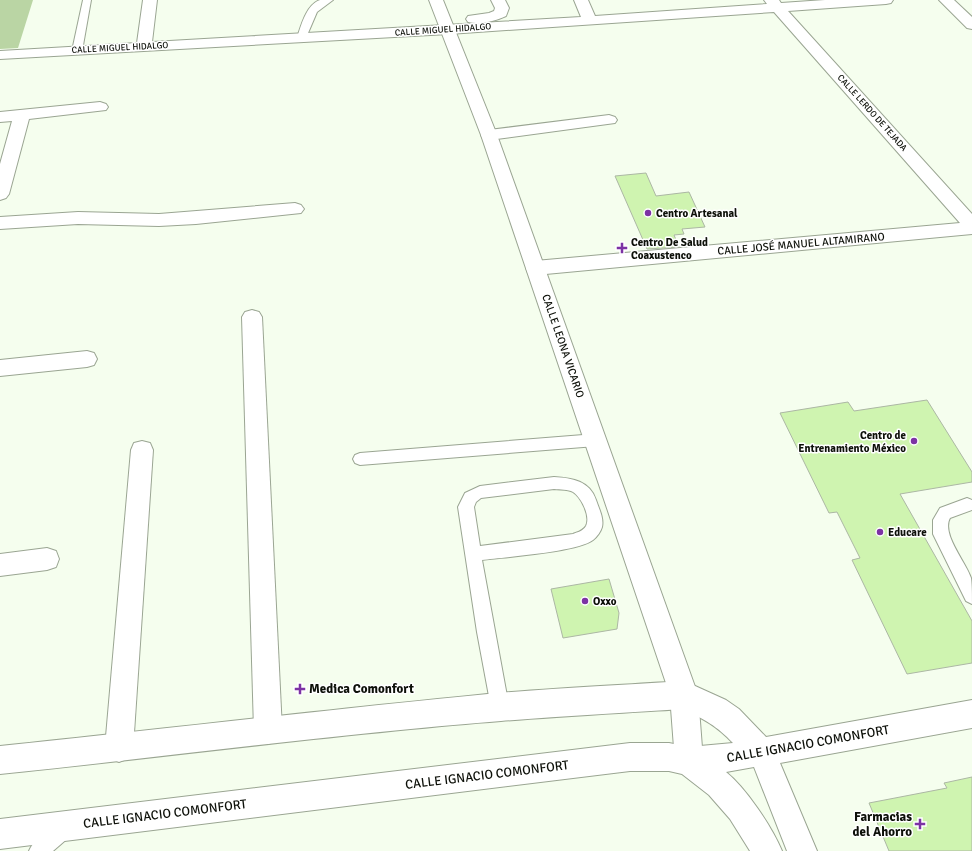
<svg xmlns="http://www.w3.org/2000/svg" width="972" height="851" font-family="Signika,sans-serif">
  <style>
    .green { fill: #bad5a4 }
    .building { fill: #cff4b0; stroke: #acb7a4 }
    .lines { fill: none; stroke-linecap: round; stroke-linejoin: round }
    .service-casing { stroke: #9aa592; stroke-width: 2 }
    .minor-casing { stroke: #9aa592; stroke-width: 2 }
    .tertiary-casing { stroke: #9aa592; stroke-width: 2 }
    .secondary-casing { stroke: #9aa592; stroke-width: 2 }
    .service { fill: #fff; fill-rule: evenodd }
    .minor { fill: #fff; fill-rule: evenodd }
    .tertiary { fill: #fff; fill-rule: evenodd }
    .secondary { fill: #fff; fill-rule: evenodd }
    .poi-dot { fill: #7c32a4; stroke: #fff; stroke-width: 1.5 }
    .labels { text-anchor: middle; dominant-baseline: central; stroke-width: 3; stroke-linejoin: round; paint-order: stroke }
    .far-street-label { font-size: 9px; fill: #0d1009; stroke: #fff }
    .poi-label { font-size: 11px; font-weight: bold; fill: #0d1009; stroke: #fff; text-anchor: start }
    .street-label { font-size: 11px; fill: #0d1009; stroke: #fff }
    .near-poi-label { font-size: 13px; font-weight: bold; fill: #0d1009; stroke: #fff; text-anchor: start }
    .near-street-label { font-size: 13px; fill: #0d1009; stroke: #fff }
  </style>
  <rect width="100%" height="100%" fill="#f5feee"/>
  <!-- green -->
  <path class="green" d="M 0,0 L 33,0 L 18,48 L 0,49 Z"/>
  <!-- building -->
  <g class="building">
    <path d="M 646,173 L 656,196 L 689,192 L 705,227 L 682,229 L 684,234 L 674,235 L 679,247 L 647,249 L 615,176 Z"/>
    <path d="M 927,400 L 972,472 L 972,482 L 900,494 L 972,621 L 972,663 L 907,674 L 852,560 L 860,558 L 837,512 L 829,513 L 780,413 L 848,402 L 854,411 Z"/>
    <path d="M 609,579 L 619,613 L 617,629 L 563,638 L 551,589 Z"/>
    <path d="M 972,777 L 972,851 L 889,851 L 869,803 L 947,788 L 944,783 Z"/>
  </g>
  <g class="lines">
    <defs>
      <g id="service">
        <path d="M 83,0 L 91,0 L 82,51 L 77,54 L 72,51 Z"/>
        <path d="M 333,0 L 317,12 L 305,40 L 299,40 L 297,38 C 301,26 306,5 320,0 C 324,0 330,0 333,0 Z"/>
        <path d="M 596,434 L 601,436 L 603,440 L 601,444 L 596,446 L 360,465 L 355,463 L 353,459 L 355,455 L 360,453 Z"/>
        <path d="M 554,477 C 572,478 590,481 596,500 C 599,509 604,518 602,527 C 601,531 597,537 593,540 C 578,552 504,557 482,560 L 509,707 L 506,713 L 500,716 L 494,713 L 491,707 L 477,632 L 458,507 L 465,493 L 480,486 ZM 554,489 C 560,490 568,489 573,492 C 581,497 591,516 586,526 C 583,531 578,532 573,534 L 480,546 L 474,507 L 476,502 L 481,498 Z"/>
        <path d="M 967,498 L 972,500 L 972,510 L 950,518 C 941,534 966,562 971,578 C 972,585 972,596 972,604 L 966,601 L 933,534 L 933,520 L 940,508 Z"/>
        <path d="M 61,822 L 68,824 L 70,831 L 68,838 L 53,851 L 29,851 C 34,839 49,826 61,822 Z"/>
      </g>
      <g id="minor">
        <path d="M 143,0 L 157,0 L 152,42 L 581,17 L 574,0 L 588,0 L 595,16 L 767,4 L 764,0 L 779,0 L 781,3 L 825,0 L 893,0 L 891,3 L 886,4 L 788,11 L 972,214 L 972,234 L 535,275 L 528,273 L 526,268 L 528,263 L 535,261 L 960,223 L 774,12 L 449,34 L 0,59 L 0,51 L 137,43 Z"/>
        <path d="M 491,0 L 505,0 L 509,8 L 506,16 C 495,21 480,25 468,22 L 466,19 L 468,16 L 489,13 L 494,11 L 495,8 Z"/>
        <path d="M 939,0 L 954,0 L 972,17 L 972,29 L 967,28 Z"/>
        <path d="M 100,102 L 106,104 L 108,107 L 106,110 L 29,119 L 9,194 L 6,198 L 0,200 L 0,164 L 12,121 L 0,122 L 0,112 Z"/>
        <path d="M 609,115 L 615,117 L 617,120 L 615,123 L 489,140 L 483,139 L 481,135 L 483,131 L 489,130 Z"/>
        <path d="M 295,203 L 301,205 L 304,209 L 301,213 L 196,224 L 159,226 L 78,224 L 0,229 L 0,217 L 78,212 L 159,214 Z"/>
        <path d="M 252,310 L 259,312 L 262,317 L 282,730 L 278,740 L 268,744 L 258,740 L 254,730 L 242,317 L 245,312 Z"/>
        <path d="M 87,351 L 94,353 L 97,359 L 94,365 L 87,367 L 0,376 L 0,360 Z"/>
        <path d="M 142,441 L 150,443 L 153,450 L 133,748 L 129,758 L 119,762 L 109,758 L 105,748 L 131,450 L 134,443 Z"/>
        <path d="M 47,548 L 56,551 L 59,559 L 56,567 L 47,570 L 0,576 L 0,554 Z"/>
      </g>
      <path id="tertiary" d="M 429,0 L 443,0 L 497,135 L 698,695 L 703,761 L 699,771 L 689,775 L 679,771 L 675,761 L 670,695 L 481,135 Z"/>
      <path id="secondary" d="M 684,681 L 726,700 L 739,709 L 766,737 L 972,700 L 972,728 L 780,763 L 817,851 L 787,851 L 754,767 L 726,772 C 746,788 772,827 782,851 L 750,851 L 730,819 L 709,795 L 682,774 L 669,771 L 630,771 L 0,849 L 0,819 L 630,743 L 669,743 L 689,747 L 733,743 C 717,726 704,719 683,709 C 622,713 561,716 501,721 C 333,734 167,757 0,774 L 0,746 C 166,729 332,709 498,693 C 560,688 622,685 684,681 Z"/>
    </defs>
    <!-- service casing -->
    <use href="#service" class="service-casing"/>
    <!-- minor casing -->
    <use href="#minor" class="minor-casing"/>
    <!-- tertiary casing -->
    <use href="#tertiary" class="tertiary-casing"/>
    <!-- secondary casing -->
    <use href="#secondary" class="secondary-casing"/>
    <!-- service -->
    <use href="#service" class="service"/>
    <!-- minor -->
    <use href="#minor" class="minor"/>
    <!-- tertiary -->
    <use href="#tertiary" class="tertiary"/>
    <!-- secondary -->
    <use href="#secondary" class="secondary"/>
  </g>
  <!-- markers -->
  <g class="poi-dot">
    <circle cx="648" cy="213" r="4"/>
    <path d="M620 242h4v4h4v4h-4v4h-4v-4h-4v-4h4z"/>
    <circle cx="914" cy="441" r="4"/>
    <circle cx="880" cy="532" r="4"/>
    <circle cx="585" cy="601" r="4"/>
    <path d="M298 683h4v4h4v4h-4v4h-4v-4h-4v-4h4z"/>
    <path d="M918 818h4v4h4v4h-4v4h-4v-4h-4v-4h4z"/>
  </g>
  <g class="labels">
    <!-- far-street labels -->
    <g class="far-street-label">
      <text transform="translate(443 30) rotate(-4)">CALLE MIGUEL HIDALGO</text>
      <text transform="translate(120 48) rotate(-3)">CALLE MIGUEL HIDALGO</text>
      <text transform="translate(872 113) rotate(48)">CALLE LERDO DE TEJADA</text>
    </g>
    <!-- poi labels -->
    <g class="poi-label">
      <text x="656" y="213">Centro Artesanal</text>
      <text x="631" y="242">Centro De Salud<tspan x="631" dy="13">Coaxustenco</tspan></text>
      <text x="906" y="435" text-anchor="end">Centro de<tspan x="906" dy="13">Entrenamiento México</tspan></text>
      <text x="888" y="532">Educare</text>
      <text x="593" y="601">Oxxo</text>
    </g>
    <!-- street labels -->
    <g class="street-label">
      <text transform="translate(801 244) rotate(-5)">CALLE JOSÉ MANUEL ALTAMIRANO</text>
      <text transform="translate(563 346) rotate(71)">CALLE LEONA VICARIO</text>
    </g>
    <!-- near-poi labels -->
    <g class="near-poi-label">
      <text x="309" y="689">Medica Comonfort</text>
      <text x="912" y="817" text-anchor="end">Farmacias<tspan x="912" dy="15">del Ahorro</tspan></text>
    </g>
    <!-- near-street labels -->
    <g class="near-street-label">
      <text transform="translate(808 744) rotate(-10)">CALLE IGNACIO COMONFORT</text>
      <text transform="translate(487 775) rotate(-7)">CALLE IGNACIO COMONFORT</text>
      <text transform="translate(165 814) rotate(-7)">CALLE IGNACIO COMONFORT</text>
    </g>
  </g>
</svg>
